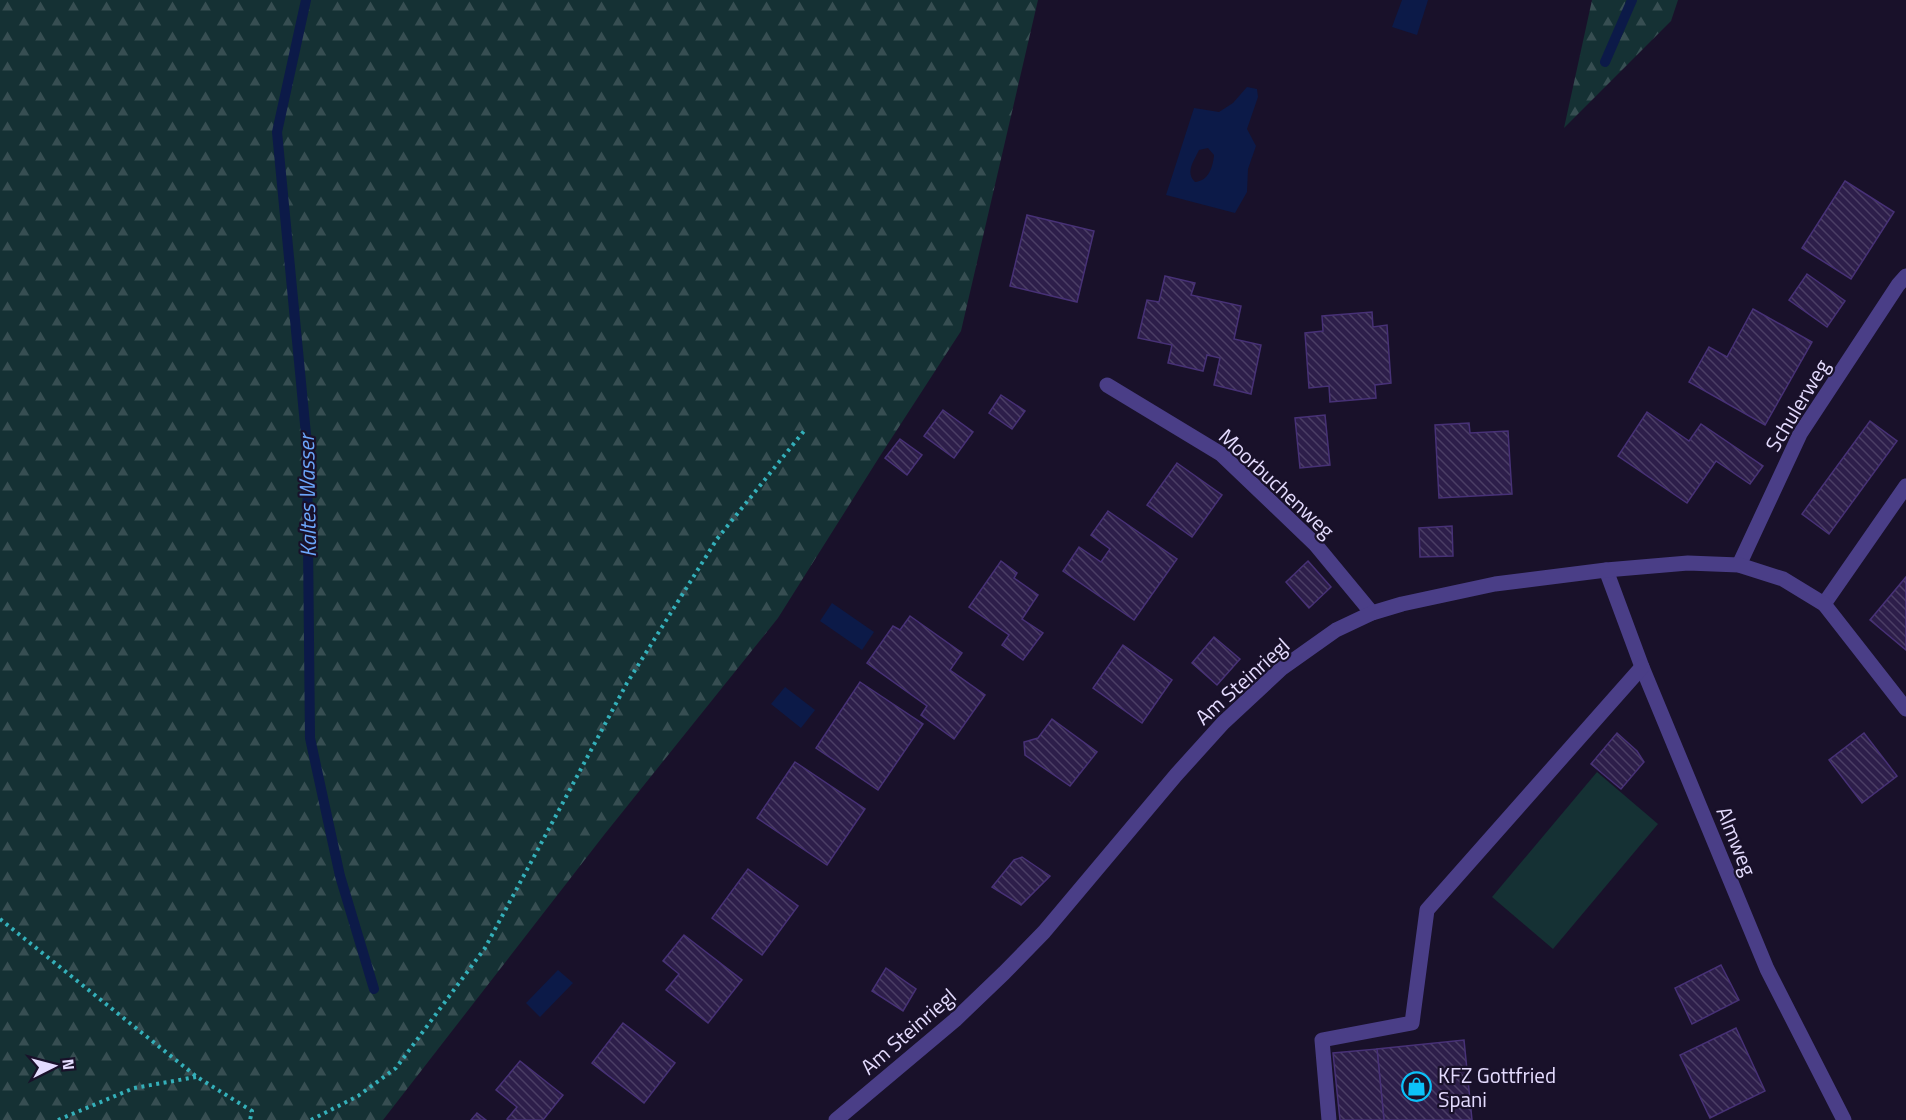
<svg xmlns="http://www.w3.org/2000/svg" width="1906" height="1120" font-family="'Titillium Web',sans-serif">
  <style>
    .forest { fill: url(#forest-firs) }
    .pitch { fill: #153134 }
    .water { fill: #0c1a48; fill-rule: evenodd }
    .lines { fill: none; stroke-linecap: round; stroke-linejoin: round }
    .stream { stroke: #0c1a48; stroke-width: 10 }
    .building { fill: url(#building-back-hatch); stroke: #473176; stroke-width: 1.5 }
    .path { stroke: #34b0ba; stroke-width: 4; stroke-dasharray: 3 4.5; stroke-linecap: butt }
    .minor { stroke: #4a3e87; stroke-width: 15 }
    .labels { text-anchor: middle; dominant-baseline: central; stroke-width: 4.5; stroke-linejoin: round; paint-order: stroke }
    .street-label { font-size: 21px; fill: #e4dbfe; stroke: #19112a }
    .poi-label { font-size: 21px; fill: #e4dbfe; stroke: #19112a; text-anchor: start }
    .water-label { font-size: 22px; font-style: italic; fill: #6ca6fb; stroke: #19112a }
  </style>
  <defs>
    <pattern id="forest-firs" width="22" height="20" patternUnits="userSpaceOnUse" patternTransform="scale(1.5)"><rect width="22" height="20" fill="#153134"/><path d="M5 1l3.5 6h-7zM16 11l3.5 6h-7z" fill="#374e52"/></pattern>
    <pattern id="building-back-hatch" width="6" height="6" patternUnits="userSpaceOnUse" patternTransform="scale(1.5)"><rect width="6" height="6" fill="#2d1e4a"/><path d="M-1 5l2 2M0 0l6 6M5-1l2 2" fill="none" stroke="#4b3e65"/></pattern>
  </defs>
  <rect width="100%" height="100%" fill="#19112a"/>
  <!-- forest -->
  <g class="forest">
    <path d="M 0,0 L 1038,0 L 961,331 L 880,456 L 778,618 L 604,835 L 383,1120 L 0,1120 Z"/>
    <path d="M 1592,0 L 1678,0 L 1671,21 L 1564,128 Z"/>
  </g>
  <!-- pitch -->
  <path class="pitch" d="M 1597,772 L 1658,824 L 1553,949 L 1492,897 Z"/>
  <!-- water -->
  <g class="water">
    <path d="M 1402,0 L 1428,0 L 1417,35 L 1392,27 Z"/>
    <path d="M 1247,87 L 1257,89 L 1258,97 L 1247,129 L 1256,146 L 1248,169 L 1247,192 L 1235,213 L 1166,195 L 1194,108 L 1219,112 L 1233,103 ZM 1208,148 L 1214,155 C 1213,168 1208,181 1195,182 C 1185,172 1194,161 1199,150 Z"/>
    <path d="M 832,603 L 874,632 L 862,650 L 820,621 Z"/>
    <path d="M 785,687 L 815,710 L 801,728 L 771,704 Z"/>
    <path d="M 558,970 L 573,983 L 540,1017 L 526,1003 Z"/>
  </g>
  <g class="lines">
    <!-- stream -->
    <g class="stream">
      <path d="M 306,0 L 277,132 L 307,445 L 310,738 L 340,876 L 374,989"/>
      <path d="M 1605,62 L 1632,0"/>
    </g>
  </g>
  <!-- building -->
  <g class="building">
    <path d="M 1845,181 L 1894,212 L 1851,279 L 1802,248 Z"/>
    <path d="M 1027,215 L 1094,231 L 1077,302 L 1010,286 Z"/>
    <path d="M 1807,274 L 1845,301 L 1827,327 L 1789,300 Z"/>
    <path d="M 1165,276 L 1195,283 L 1191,295 L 1241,306 L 1234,339 L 1261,345 L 1251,394 L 1214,385 L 1220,358 L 1207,355 L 1203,371 L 1168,363 L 1172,345 L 1138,338 L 1147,300 L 1159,302 Z"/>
    <path d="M 1753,309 L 1812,342 L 1765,425 L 1689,382 L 1709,347 L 1727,357 Z"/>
    <path d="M 1372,312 L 1373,327 L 1387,325 L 1391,383 L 1375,385 L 1376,398 L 1330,402 L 1329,386 L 1309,388 L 1305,333 L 1323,331 L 1322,316 Z"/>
    <path d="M 1001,395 L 1025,411 L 1012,429 L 989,413 Z"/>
    <path d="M 943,410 L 973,432 L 954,458 L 924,436 Z"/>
    <path d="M 1647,412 L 1689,441 L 1701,424 L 1763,466 L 1750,484 L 1716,461 L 1687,503 L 1618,456 Z"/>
    <path d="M 1325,415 L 1330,465 L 1300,468 L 1295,418 Z"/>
    <path d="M 1870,421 L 1897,441 L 1829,534 L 1802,514 Z"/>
    <path d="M 1469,423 L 1470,433 L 1508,431 L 1512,494 L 1439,498 L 1435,425 Z"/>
    <path d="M 900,439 L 922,455 L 907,475 L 885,458 Z"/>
    <path d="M 1177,463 L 1222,495 L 1192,537 L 1147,505 Z"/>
    <path d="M 1108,511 L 1177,559 L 1134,620 L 1063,571 L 1079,547 L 1101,562 L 1110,549 L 1091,535 Z"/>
    <path d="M 1452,526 L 1453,556 L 1420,557 L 1419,528 Z"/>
    <path d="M 1001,561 L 1017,573 L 1014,578 L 1038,595 L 1022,619 L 1043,633 L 1023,660 L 1002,645 L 1009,635 L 969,607 Z"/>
    <path d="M 1308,561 L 1331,587 L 1309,608 L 1286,582 Z"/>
    <path d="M 1906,577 L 1906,650 L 1870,620 Z"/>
    <path d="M 910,616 L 962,653 L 950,670 L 985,695 L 954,739 L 921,715 L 927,706 L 867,663 L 893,626 L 900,630 Z"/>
    <path d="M 1214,637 L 1240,659 L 1217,685 L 1192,663 Z"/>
    <path d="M 1123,645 L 1172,680 L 1142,723 L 1093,688 Z"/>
    <path d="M 860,682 L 923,724 L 878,790 L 816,748 Z"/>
    <path d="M 1052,719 L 1097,752 L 1070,786 L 1025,755 L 1024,742 L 1038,738 Z"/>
    <path d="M 1617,733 L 1637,751 L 1644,762 L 1621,789 L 1591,764 Z"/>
    <path d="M 1864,733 L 1897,776 L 1862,803 L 1829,760 Z"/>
    <path d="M 795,762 L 865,809 L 827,865 L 757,818 Z"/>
    <path d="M 1022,857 L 1050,876 L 1021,905 L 992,887 L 1014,860 Z"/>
    <path d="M 748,869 L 798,906 L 762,955 L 712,918 Z"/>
    <path d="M 684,935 L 742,980 L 708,1023 L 666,990 L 679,974 L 663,961 Z"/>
    <path d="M 1721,965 L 1739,1000 L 1692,1024 L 1675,988 Z"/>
    <path d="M 886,968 L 916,989 L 903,1011 L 872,991 Z"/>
    <path d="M 623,1023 L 675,1063 L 644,1103 L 592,1063 Z"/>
    <path d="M 1736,1028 L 1765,1091 L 1710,1118 L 1680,1055 Z"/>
    <path d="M 1464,1040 L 1472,1120 L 1384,1120 L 1377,1049 Z"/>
    <path d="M 1377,1049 L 1384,1120 L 1340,1120 L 1333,1053 Z"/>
    <path d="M 520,1061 L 563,1095 L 543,1120 L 509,1120 L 507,1119 L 517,1107 L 496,1090 Z"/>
    <path d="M 477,1113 L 486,1120 L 471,1120 Z"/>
  </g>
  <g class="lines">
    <!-- path -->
    <g class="path">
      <path d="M 0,919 L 197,1077 L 252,1111 L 250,1120"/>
      <path d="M 58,1120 L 134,1088 L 196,1077"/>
      <path d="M 311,1120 L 358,1096 L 396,1068 L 485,948 L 627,683 L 717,539 L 804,431"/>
    </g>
    <!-- minor -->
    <g class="minor">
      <path d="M 1107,385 L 1221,454 L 1315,544 L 1372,613"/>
      <path d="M 1739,565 L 1800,434 L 1898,285 L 1906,276"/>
      <path d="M 1606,570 L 1642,667 L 1767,969 L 1844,1120"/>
      <path d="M 1824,604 L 1906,486"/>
      <path d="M 836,1120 L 955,1020 L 1004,973 L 1044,932 L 1176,775 L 1223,723 L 1281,669 L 1336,630 L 1372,613 L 1402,604 L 1495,584 L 1606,570 L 1688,563 L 1739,565 L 1783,579 L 1824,604 L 1906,709"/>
      <path d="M 1329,1120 L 1322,1040 L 1412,1023 L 1427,910 L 1642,667"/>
    </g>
  </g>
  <!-- icons -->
  <defs>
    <symbol id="shop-ring" viewBox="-11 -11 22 22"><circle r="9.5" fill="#19112a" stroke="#0cc2f9" stroke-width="1.5"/><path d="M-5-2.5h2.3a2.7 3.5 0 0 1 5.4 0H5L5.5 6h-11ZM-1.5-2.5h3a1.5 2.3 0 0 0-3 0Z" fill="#0cc2f9"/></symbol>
  </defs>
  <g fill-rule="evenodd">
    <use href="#shop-ring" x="1400" y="1070" width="33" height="33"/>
  </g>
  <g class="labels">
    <!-- street labels -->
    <g class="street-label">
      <text transform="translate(1797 405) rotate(-59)">Schulerweg</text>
      <text transform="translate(1277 483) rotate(43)">Moorbuchenweg</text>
      <text transform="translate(1242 681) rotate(-42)">Am Steinriegl</text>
      <text transform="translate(1737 841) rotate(68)">Almweg</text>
      <text transform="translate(908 1031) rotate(-41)">Am Steinriegl</text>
    </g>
    <!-- poi labels -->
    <g class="poi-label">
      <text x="1438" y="1075">KFZ Gottfried<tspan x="1438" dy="24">Spani</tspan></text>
    </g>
    <!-- water labels -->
    <g class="water-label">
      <text transform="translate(307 496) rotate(-91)">Kaltes Wasser</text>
    </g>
  </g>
  <!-- north arrow -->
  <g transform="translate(54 1066) rotate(84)" stroke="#19112a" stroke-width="4.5" paint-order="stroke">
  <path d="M0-4.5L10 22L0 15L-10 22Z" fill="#e4dbfe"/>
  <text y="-9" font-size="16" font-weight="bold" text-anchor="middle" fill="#e4dbfe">N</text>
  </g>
</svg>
